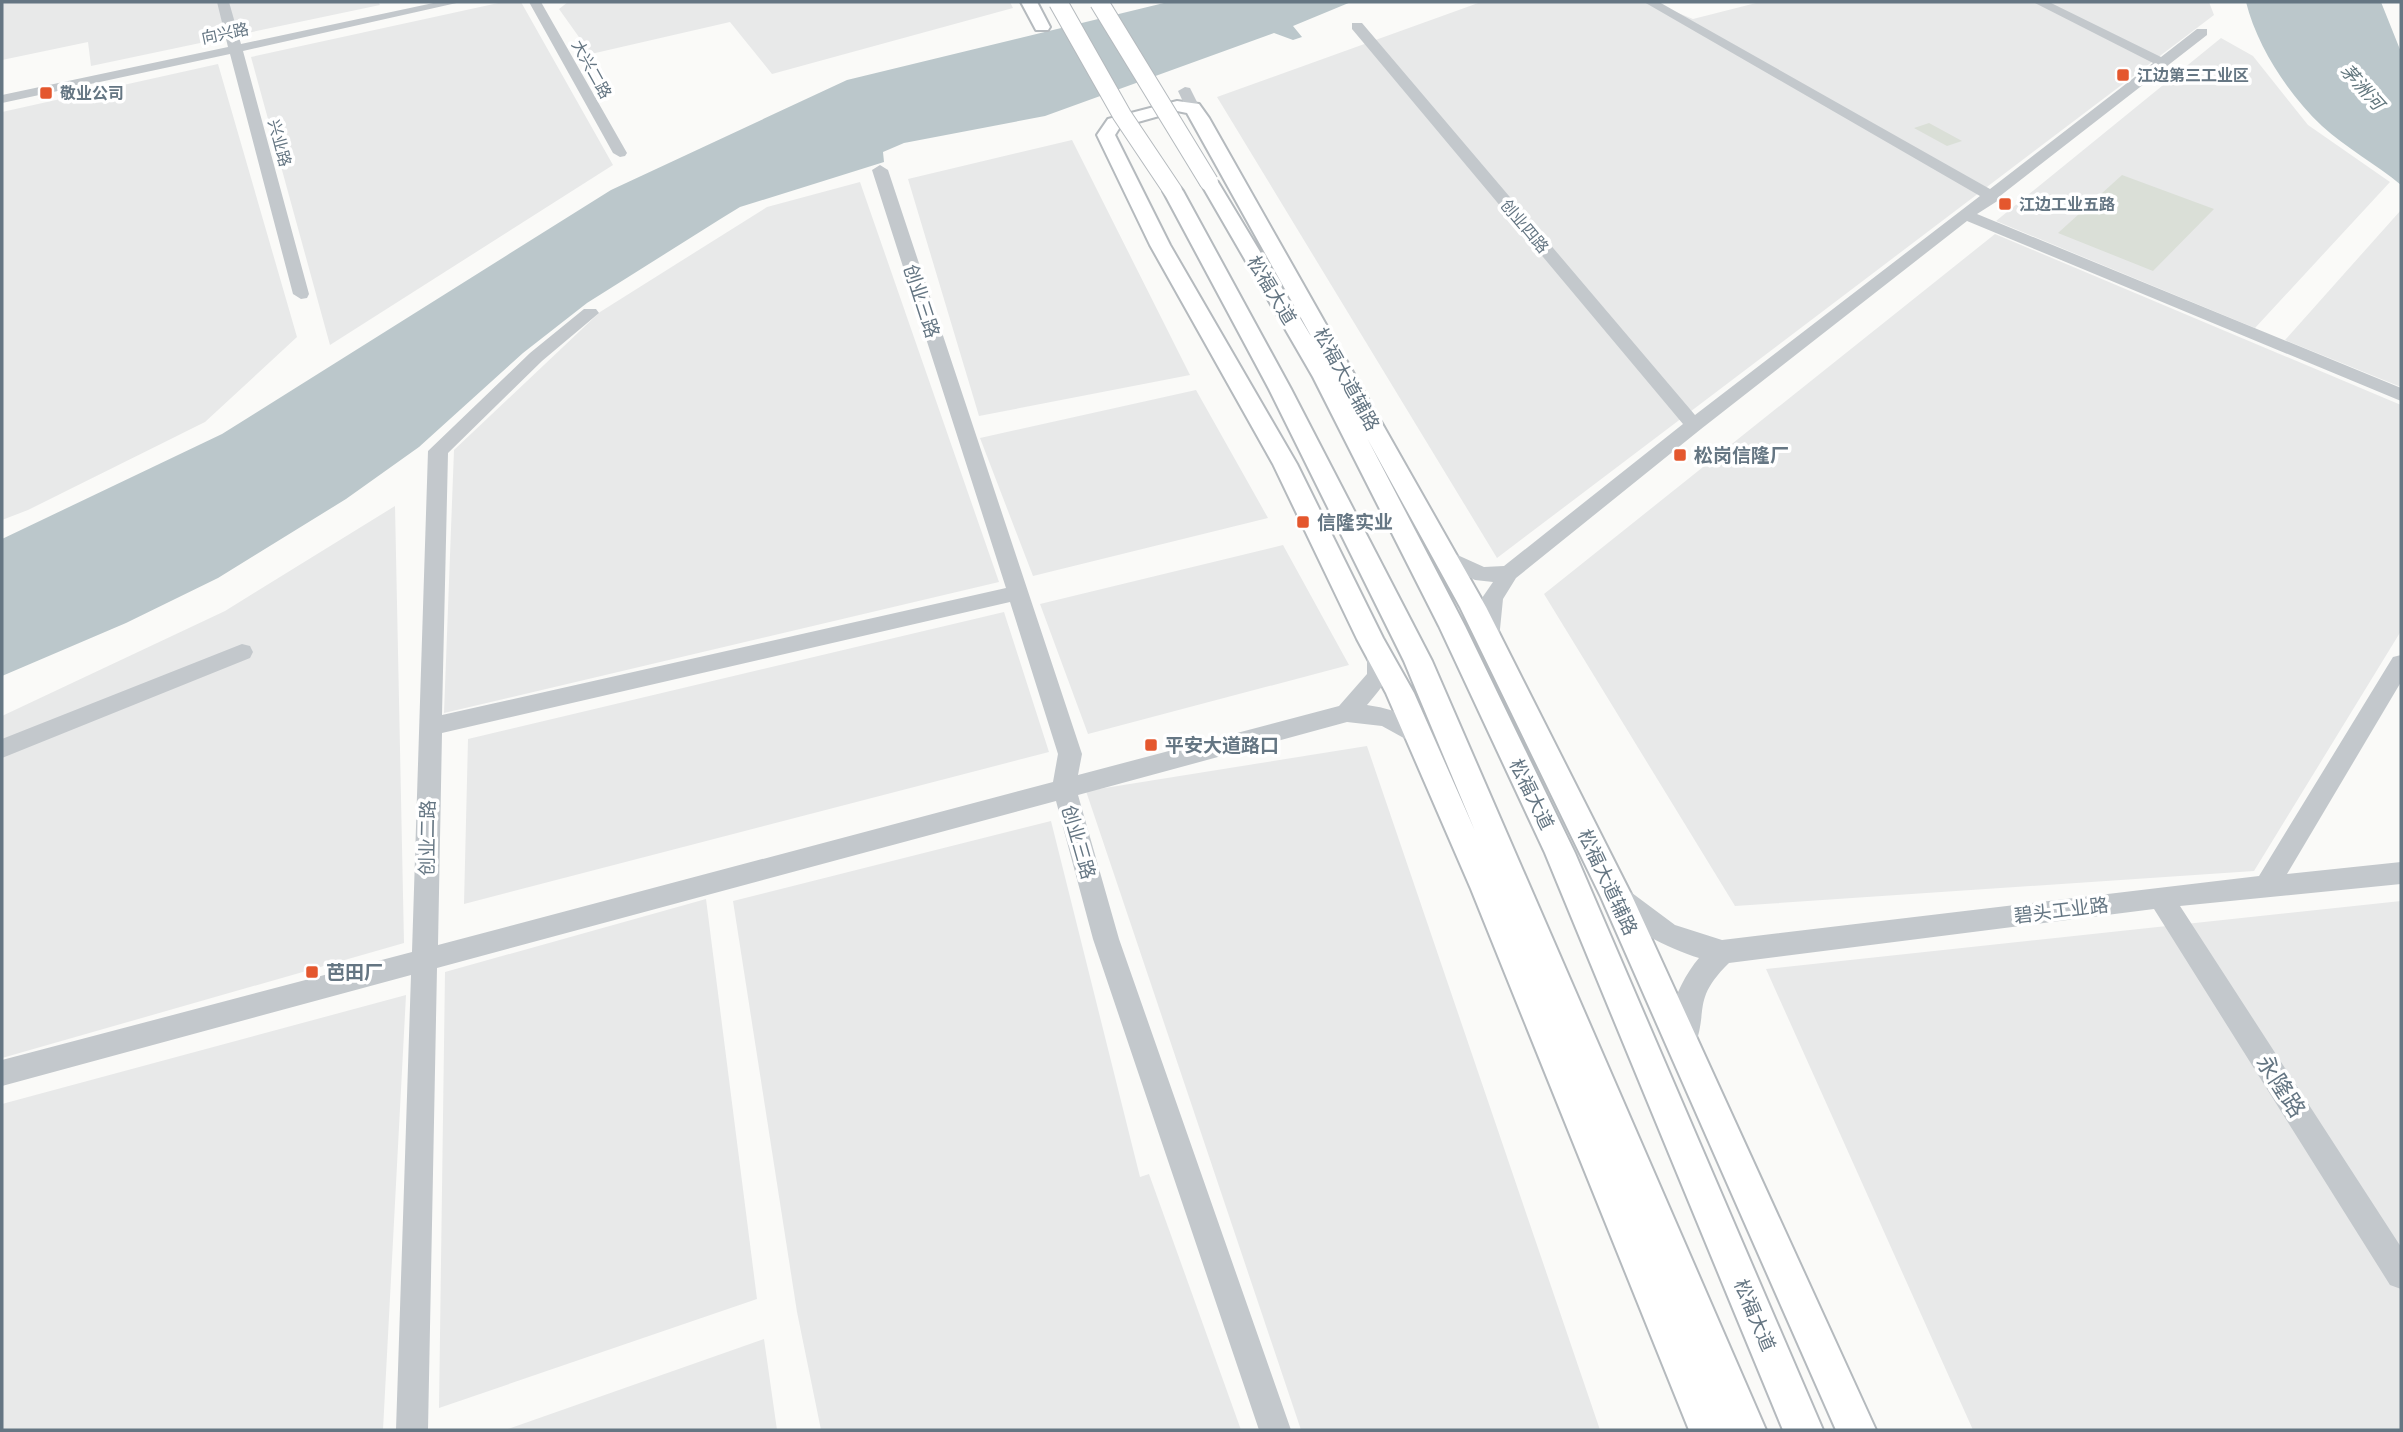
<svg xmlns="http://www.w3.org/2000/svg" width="2403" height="1432" font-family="Helvetica,'Noto Sans SC',sans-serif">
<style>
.built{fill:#e8e9e9}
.green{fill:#dadfd7}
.water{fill:#bbc7cb}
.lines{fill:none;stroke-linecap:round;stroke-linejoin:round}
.major-casing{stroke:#b5babe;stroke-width:4}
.minor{fill:#c3c8cc;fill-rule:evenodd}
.major{fill:#fff;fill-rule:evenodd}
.major-bridge-casing{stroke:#b5babe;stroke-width:20;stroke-linecap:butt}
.major-bridge{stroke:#fff;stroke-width:18}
.poi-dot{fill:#e4572e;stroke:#fff;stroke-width:2.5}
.labels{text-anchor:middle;stroke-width:7;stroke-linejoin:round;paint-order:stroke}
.far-street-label{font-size:16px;fill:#657683;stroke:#fff}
.far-poi-label{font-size:16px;font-weight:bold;fill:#657683;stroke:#fff;text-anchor:start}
.far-water-label{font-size:18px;font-style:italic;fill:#60757c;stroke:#fff}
.street-label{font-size:19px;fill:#657683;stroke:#fff}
.poi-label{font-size:19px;font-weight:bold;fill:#657683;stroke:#fff;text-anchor:start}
.near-street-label{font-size:23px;fill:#657683;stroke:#fff}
</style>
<rect width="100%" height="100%" fill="#fafaf8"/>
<path class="built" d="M2 2H378L380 5 91 66 88 42 2 60Z
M503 2H521L613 165 330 345 251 57Z
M568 2H1010L1013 8 772 74 730 22 591 54 559 9Z
M1481 2H1651L1693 19 1760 2H2209L2214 15 1497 558 1217 97Z
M2221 38 2253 56 2308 125 2390 182 2255 328 1996 221Z
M218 64 297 337 205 422 28 510 2 520V112Z
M1072 140 1190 375 979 416 908 179Z
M860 182 999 582 444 713 454 450 600 312 767 207Z
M2401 210V387L2285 340Z
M1995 234 2401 405V631L2254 871 1735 906 1544 594Z
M1196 390 1268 518 1033 576 980 438Z
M395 506 404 943 2 1058V716L225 611Z
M1283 545 1349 665 1088 734 1040 604Z
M1004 612 1049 752 464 904 468 739Z
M1367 746 1600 1430H1301L1086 791Z
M1051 821 1140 1177 1149 1174 1241 1430H821L797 1312 733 901Z
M706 899 757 1299 439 1408 445 972Z
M2401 901V1430H1973L1766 969Z
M406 995 383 1430H2V1104Z
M764 1339 777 1430H505Z"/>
<path class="green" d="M1929 123 1962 141 1947 146 1914 128Z
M2122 175 2214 209 2153 271 2058 233Z"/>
<path class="water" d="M1168 2H1351L1293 26 1302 37 1293 40 1274 33 1045 116 904 143 883 152 884 162 740 207 722 218 587 303 523 353 419 447 346 499 218 578 126 623 2 676V539L222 434 611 190 847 80Z
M2246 2H2381L2401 52V185C2376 164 2346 148 2322 126 2288 94 2257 46 2246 2Z"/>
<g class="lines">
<g class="major-casing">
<path id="major" d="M1021 2H1037L1050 27 1048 30H1036Z
M1177 101 1199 104 1209 118 1486 607 1632 896 1876 1430H1836L1601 897 1460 607 1367 438 1465 626 1575 853 1823 1430H1783L1545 853 1439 626 1313 377 1200 182 1202 178 1209 176 1218 182 1315 343 1187 113 1177 111 1120 127 1115 135 1170 245 1297 464 1383 638 1414 693 1475 831 1404 661 1269 389 1163 191 1166 187H1180L1183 191 1291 389 1432 661 1766 1430H1689L1471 889 1386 693 1357 639 1273 464 1150 245 1097 135 1108 119Z"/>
</g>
<path class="minor" d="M217 2H229L241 44 438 2H461L243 51 309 294 307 298 301 299 293 294 230 54 2 103V95L228 47Z
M529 2H541L627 153 625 156 620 157 613 153Z
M1644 2H1659L1990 189 2153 63 2033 2H2049L2161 57 2197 29H2207V35L2000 196 1999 200 1977 214 2401 388V401L1967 221 1701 429 1516 578 1503 599 1499 639 1496 645H1480L1477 639 1482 598 1493 582 1475 580 1439 563 1436 558 1439 553H1453L1484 567 1504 566 1683 424 1352 29V23H1362L1695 415 1980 196Z
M1185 87 1190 88 1200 108 1198 111 1186 108 1178 91Z
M880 165 888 170 1082 754 1078 775 1339 706 1367 674V653L1370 647H1386C1399 670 1381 688 1367 705 1389 708 1420 717 1432 738L1428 744 1420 747 1382 726 1347 722 1078 795 1119 939 1291 1430H1259L1093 939 1056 801 437 968 428 1430H396L411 975 2 1086V1060L412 952 428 451 530 353 584 309H596L599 313 542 361 448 453 442 715 1006 588 872 170ZM1010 602 1058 754 1053 782 438 945 442 733Z
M242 644 250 646 253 652 250 658 2 758V739Z
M2401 655V682L2287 874 2401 862V884L2180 906 2401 1247V1289L2390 1285 2154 909 1729 963C1690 1001 1710 1011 1693 1050L1683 1054 1673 1050C1661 1022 1680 980 1699 958 1670 949 1620 926 1606 898L1610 890 1619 887 1628 890 1675 925 1722 940 2259 876 2393 657Z"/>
<use href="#major" class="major"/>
<g class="major-bridge-casing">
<path id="major-bridge" d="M1058 2 1122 115 1173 191
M1099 2 1209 182"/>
</g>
<use href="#major-bridge" class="major-bridge"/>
</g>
<g class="poi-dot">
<rect x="2116" y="68" width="14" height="14" rx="3.5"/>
<rect x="39" y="86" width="14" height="14" rx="3.5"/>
<rect x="1998" y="197" width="14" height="14" rx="3.5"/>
<rect x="1673" y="448" width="14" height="14" rx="3.5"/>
<rect x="1296" y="515" width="14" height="14" rx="3.5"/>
<rect x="1144" y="738" width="14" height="14" rx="3.5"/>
<rect x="305" y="965" width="14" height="14" rx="3.5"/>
</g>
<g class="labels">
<g class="far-street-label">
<text transform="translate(225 33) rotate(-12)" y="6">向兴路</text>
<text transform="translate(592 69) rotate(61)" y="6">大兴二路</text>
<text transform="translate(280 143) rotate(75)" y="6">兴业路</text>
<text transform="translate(1525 226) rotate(50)" y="6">创业四路</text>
</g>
<g class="far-poi-label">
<text x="2137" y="81">江边第三工业区</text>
<text x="60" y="99">敬业公司</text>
<text x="2019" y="210">江边工业五路</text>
</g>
<g class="far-water-label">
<text transform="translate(2362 87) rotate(48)" y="6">茅洲河</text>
</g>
<g class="street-label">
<text transform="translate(1272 290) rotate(59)" y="7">松福大道</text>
<text transform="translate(922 301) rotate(72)" y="7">创业三路</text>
<text transform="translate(1347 379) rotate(61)" y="7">松福大道辅路</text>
<text transform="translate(1532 794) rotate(64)" y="7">松福大道</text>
<text transform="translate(427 838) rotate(-89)" y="7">创业二路</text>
<text transform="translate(1079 842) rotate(74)" y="7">创业三路</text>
<text transform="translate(1608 882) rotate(65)" y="7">松福大道辅路</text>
<text transform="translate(2061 910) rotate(-7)" y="7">碧头工业路</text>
<text transform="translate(1755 1315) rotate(67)" y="7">松福大道</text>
</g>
<g class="poi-label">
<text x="1694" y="462">松岗信隆厂</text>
<text x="1317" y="529">信隆实业</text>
<text x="1165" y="752">平安大道路口</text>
<text x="326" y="979">芭田厂</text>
</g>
<g class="near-street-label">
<text transform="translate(2281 1086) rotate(57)" y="8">永隆路</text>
</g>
</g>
<rect width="2403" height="1432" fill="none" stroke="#657683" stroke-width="7"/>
</svg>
